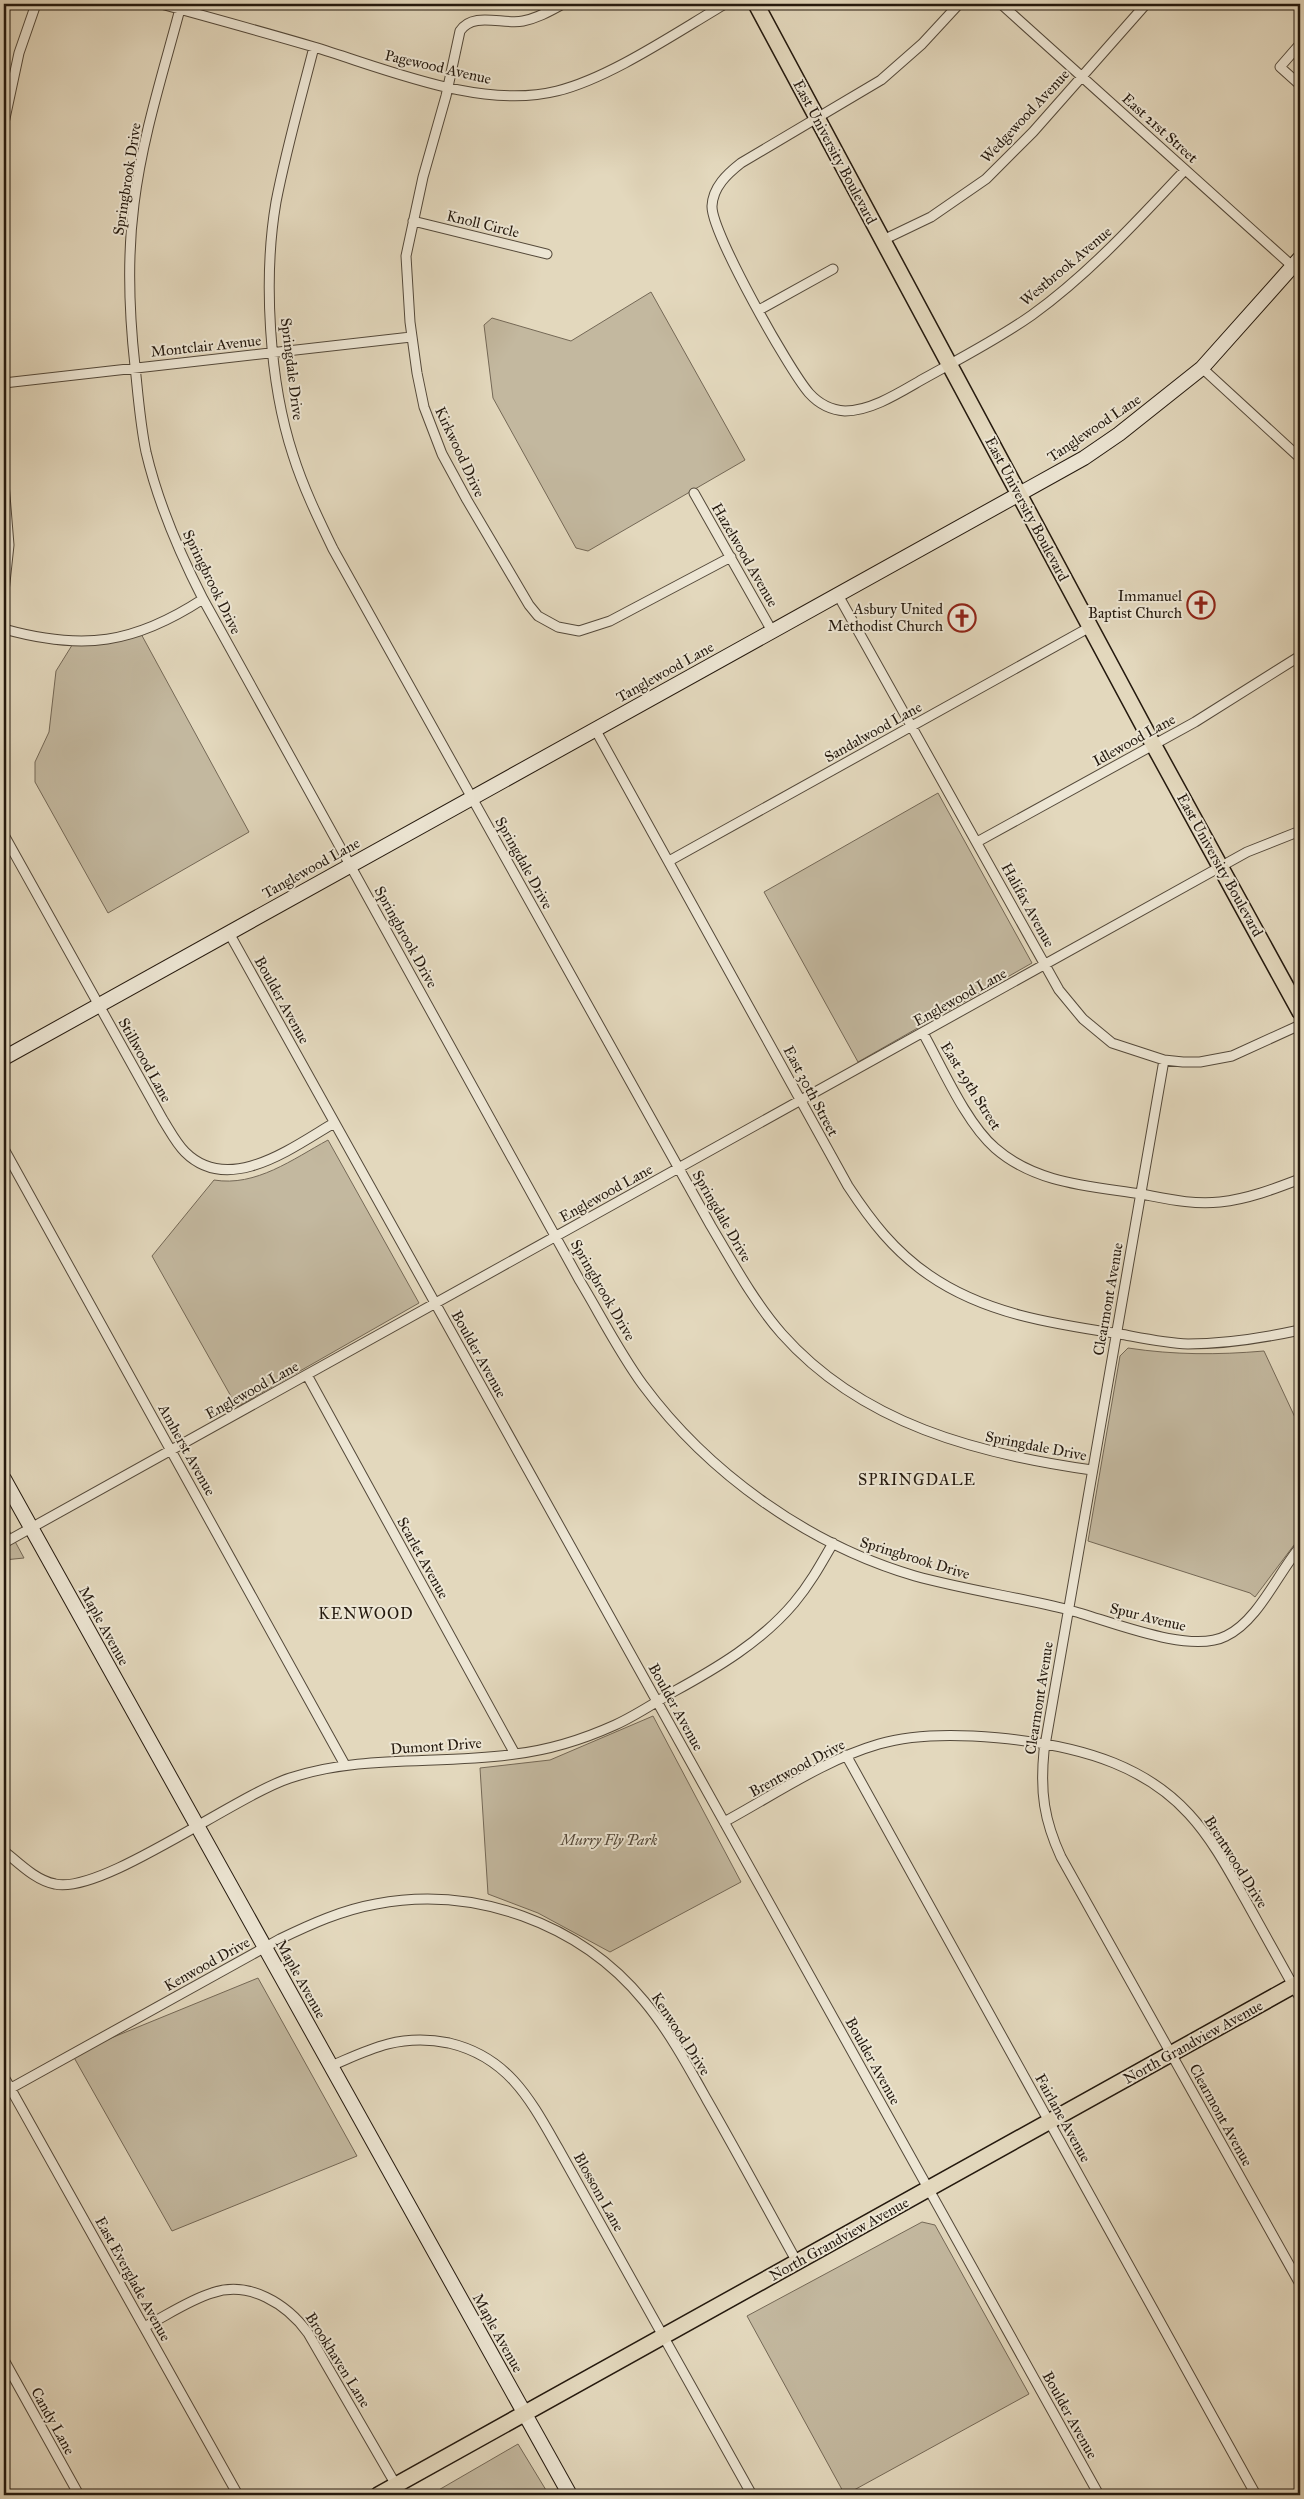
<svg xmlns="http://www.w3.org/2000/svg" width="1304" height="2499" font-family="'IM FELL Great Primer',serif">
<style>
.green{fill:#c3b89f;stroke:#746856}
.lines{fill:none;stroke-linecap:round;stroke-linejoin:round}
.street-casing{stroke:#54493a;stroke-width:11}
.secondary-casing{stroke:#24190e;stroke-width:16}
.primary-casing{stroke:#24190e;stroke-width:18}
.street{stroke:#ede6d4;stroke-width:9}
.secondary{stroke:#ede6d4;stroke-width:14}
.primary{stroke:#e3d8bd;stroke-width:15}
.labels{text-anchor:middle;stroke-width:4;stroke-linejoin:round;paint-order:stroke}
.street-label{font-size:15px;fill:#24190e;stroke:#ede6d4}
.poi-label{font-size:15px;fill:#24190e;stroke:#ede6d4;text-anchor:end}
.park-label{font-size:15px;font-style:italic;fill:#54493a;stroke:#ede6d4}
.neighbourhood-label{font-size:16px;letter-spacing:1px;fill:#24190e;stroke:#ede6d4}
</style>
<rect width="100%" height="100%" fill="#e3d8bd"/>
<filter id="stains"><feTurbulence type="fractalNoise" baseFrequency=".004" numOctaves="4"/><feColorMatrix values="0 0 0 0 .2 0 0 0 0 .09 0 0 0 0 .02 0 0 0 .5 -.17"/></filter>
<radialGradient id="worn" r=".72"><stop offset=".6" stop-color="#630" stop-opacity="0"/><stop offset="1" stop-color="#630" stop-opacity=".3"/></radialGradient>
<path class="green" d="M651 292 745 460 588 551 576 548 493 398 484 325 492 318 571 341Z
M140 632 249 832 108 913 35 782V762L49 732 56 671 74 642Z
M938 793 1032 963 858 1062 764 892Z
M328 1140 419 1303 237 1407 152 1256 214 1180C256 1187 293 1159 328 1140Z
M1128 1348C1174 1355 1218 1355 1264 1351L1300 1428V1537L1255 1597 1250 1593 1088 1541 1120 1356Z
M4 1521 24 1558 4 1560Z
M653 1716 741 1882 610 1952 538 1913 488 1894 480 1768 550 1760Z
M258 1978 357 2156 172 2231 72 2054Z
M922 2222 935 2225 1029 2394 845 2495 747 2316Z
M518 2444 549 2495H430Z"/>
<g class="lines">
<g class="street-casing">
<path id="street" d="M161 4C212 18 263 32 314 47 387 69 481 110 557 91 610 78 677 32 725 4
M563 4C550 11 538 18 523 21 503 25 473 11 460 31L446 96 423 177 406 256 410 322 417 373 424 407 442 454 467 500 529 605 538 616 558 627 579 631 610 621 731 557
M959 4 922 44 881 80 741 163C727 174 713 187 712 206 711 232 789 370 809 393 818 403 831 410 845 411 872 411 902 391 925 378 961 358 998 339 1032 315 1089 274 1137 221 1185 170
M1001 4 1300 273
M180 9C163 73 142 138 134 204 127 258 129 312 135 366 138 394 140 423 146 452 158 503 179 552 203 599L580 1281C601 1316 619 1352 643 1385 709 1474 809 1545 915 1576 966 1590 1018 1597 1069 1610 1108 1620 1189 1655 1226 1636 1258 1621 1278 1573 1300 1547
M1300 44 1280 67 1300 85
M314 47C301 98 286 150 276 202 263 278 269 382 293 455 303 487 318 518 333 549L711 1226C733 1263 754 1302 782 1334 862 1424 978 1454 1092 1470
M4 123 19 53 36 4
M413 221 547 254
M883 240 931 217 986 179 1033 132 1146 4
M759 310 833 269
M1202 368 1300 458
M4 383 411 337
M4 483 9 545 4 592
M694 493 772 631
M838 595 1059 990 1083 1019 1112 1043 1164 1060 1183 1062H1200L1232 1056 1300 1025
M4 629C83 651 134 644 203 599
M595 729 848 1186C871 1221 894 1251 929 1275 985 1314 1054 1324 1120 1334 1142 1338 1165 1343 1188 1344 1226 1344 1263 1338 1300 1330
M4 835 163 1120C170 1131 176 1143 185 1152 229 1196 293 1147 334 1123
M977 842 1195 722 1300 656
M669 861 1090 627
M229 933 1099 2495
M923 1033C942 1067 966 1123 995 1148 1036 1184 1090 1186 1141 1194 1168 1199 1193 1205 1220 1202 1248 1199 1274 1189 1300 1179
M1164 1060 1044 1751C1040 1792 1044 1820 1061 1857L1300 2284
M4 1149 345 1765
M307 1375 515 1754
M4 1543 1247 852 1300 831
M846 1755 1256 2495
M724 1822C774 1795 824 1760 879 1744 940 1726 1055 1739 1114 1763 1141 1774 1169 1792 1189 1814 1212 1839 1228 1869 1245 1899 1263 1932 1282 1965 1300 1998
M4 1851C19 1863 35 1880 55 1884 101 1895 235 1796 290 1778 362 1754 441 1765 515 1754 549 1750 584 1739 615 1725 635 1716 654 1703 673 1692 717 1668 761 1642 794 1603 810 1584 821 1564 833 1543
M331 2066C350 2058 368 2049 388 2044 408 2039 429 2039 449 2043 508 2057 530 2099 558 2148L752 2495
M4 2077 238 2495
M4 2092 280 1939C311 1924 342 1910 376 1904 474 1885 580 1923 644 2001 669 2031 688 2066 707 2100 738 2154 767 2208 797 2262
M144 2327C166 2316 189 2300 212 2293 249 2280 287 2304 308 2333L396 2485
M4 2360 79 2495
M1294 2495 1300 2492"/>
</g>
<g class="secondary-casing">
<path id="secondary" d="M4 1058 1084 458 1119 434 1202 368 1300 258
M4 1479 570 2495"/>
</g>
<g class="primary-casing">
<path id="primary" d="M756 4 1153 744 1300 1012
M378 2495 1300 1982"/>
</g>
<use href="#street" class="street"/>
<use href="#secondary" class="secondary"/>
<use href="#primary" class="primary"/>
</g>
<defs>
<g id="church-ring" transform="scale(1.4375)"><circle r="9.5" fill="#ede6d4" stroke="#8f2418" stroke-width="1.5"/><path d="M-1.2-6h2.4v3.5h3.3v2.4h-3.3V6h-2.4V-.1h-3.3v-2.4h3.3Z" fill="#8f2418"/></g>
</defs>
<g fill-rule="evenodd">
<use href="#church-ring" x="1201" y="605"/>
<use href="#church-ring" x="962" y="618"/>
</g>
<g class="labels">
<g class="street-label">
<text transform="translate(438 67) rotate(13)" y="5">Pagewood Avenue</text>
<text transform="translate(1025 116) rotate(-47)" y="5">Wedgewood Avenue</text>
<text transform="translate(1160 128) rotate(42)" y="5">East 21st Street</text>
<text transform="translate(835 152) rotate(62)" y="5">East University Boulevard</text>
<text transform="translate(127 179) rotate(-81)" y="5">Springbrook Drive</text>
<text transform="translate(483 224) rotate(14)" y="5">Knoll Circle</text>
<text transform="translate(1066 266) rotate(-40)" y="5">Westbrook Avenue</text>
<text transform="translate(206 346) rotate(-6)" y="5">Montclair Avenue</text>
<text transform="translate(292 369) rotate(83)" y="5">Springdale Drive</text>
<text transform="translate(1094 428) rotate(-34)" y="5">Tanglewood Lane</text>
<text transform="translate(460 452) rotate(65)" y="5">Kirkwood Drive</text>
<text transform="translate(1027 509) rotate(62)" y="5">East University Boulevard</text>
<text transform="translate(745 555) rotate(60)" y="5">Hazelwood Avenue</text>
<text transform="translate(212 582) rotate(64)" y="5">Springbrook Drive</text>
<text transform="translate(665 672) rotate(-29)" y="5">Tanglewood Lane</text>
<text transform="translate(873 732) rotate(-29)" y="5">Sandalwood Lane</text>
<text transform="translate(1134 740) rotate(-29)" y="5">Idlewood Lane</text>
<text transform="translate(524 863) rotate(61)" y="5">Springdale Drive</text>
<text transform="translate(1220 865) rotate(61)" y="5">East University Boulevard</text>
<text transform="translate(311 868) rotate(-29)" y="5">Tanglewood Lane</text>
<text transform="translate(1028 905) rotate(61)" y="5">Halifax Avenue</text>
<text transform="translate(406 937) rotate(61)" y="5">Springbrook Drive</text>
<text transform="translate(960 997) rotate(-29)" y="5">Englewood Lane</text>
<text transform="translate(282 1000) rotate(61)" y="5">Boulder Avenue</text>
<text transform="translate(145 1060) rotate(61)" y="5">Stillwood Lane</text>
<text transform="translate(971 1086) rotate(58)" y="5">East 29th Street</text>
<text transform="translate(811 1091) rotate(62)" y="5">East 30th Street</text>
<text transform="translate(606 1193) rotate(-29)" y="5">Englewood Lane</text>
<text transform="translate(722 1216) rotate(60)" y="5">Springdale Drive</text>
<text transform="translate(603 1290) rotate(60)" y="5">Springbrook Drive</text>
<text transform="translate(1108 1299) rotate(-80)" y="5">Clearmont Avenue</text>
<text transform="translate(479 1354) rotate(61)" y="5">Boulder Avenue</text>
<text transform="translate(252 1390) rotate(-29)" y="5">Englewood Lane</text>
<text transform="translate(1036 1446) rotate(11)" y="5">Springdale Drive</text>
<text transform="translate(187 1450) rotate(61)" y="5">Amherst Avenue</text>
<text transform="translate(423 1558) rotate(61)" y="5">Scarlet Avenue</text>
<text transform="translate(915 1558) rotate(17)" y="5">Springbrook Drive</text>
<text transform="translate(1148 1617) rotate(14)" y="5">Spur Avenue</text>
<text transform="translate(104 1626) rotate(61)" y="5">Maple Avenue</text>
<text transform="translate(1039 1698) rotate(-81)" y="5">Clearmont Avenue</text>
<text transform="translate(676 1707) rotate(61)" y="5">Boulder Avenue</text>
<text transform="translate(436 1746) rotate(-4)" y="5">Dumont Drive</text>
<text transform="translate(797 1768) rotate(-28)" y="5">Brentwood Drive</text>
<text transform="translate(1236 1862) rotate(58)" y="5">Brentwood Drive</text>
<text transform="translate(207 1964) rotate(-29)" y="5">Kenwood Drive</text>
<text transform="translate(301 1979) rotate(61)" y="5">Maple Avenue</text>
<text transform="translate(681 2034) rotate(57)" y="5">Kenwood Drive</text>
<text transform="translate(1193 2042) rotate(-29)" y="5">North Grandview Avenue</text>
<text transform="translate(873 2061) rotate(61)" y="5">Boulder Avenue</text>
<text transform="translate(1221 2115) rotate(61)" y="5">Clearmont Avenue</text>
<text transform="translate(1063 2118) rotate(61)" y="5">Fairlane Avenue</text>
<text transform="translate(599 2192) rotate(61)" y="5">Blossom Lane</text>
<text transform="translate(839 2239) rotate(-29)" y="5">North Grandview Avenue</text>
<text transform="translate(133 2279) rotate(61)" y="5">East Everglade Avenue</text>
<text transform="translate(498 2333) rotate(61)" y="5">Maple Avenue</text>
<text transform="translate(338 2360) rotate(58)" y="5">Brookhaven Lane</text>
<text transform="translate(1070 2415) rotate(61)" y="5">Boulder Avenue</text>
<text transform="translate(53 2421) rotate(61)" y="5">Candy Lane</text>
</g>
<g class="poi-label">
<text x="1182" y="601">Immanuel<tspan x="1182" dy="17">Baptist Church</tspan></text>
<text x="943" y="614">Asbury United<tspan x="943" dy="17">Methodist Church</tspan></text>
</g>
<g class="park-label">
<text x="609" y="1845">Murry Fly Park</text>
</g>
<g class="neighbourhood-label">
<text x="917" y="1485">SPRINGDALE</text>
<text x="366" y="1619">KENWOOD</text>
</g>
</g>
<rect width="1304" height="2499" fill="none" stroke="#e3d8bd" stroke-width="20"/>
<rect x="5" y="5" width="1294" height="2489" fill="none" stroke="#24190e" stroke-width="2.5"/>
<rect x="10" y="10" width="1284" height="2479" fill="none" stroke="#24190e"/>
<rect width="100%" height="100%" filter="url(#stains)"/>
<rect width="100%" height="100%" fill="url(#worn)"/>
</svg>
